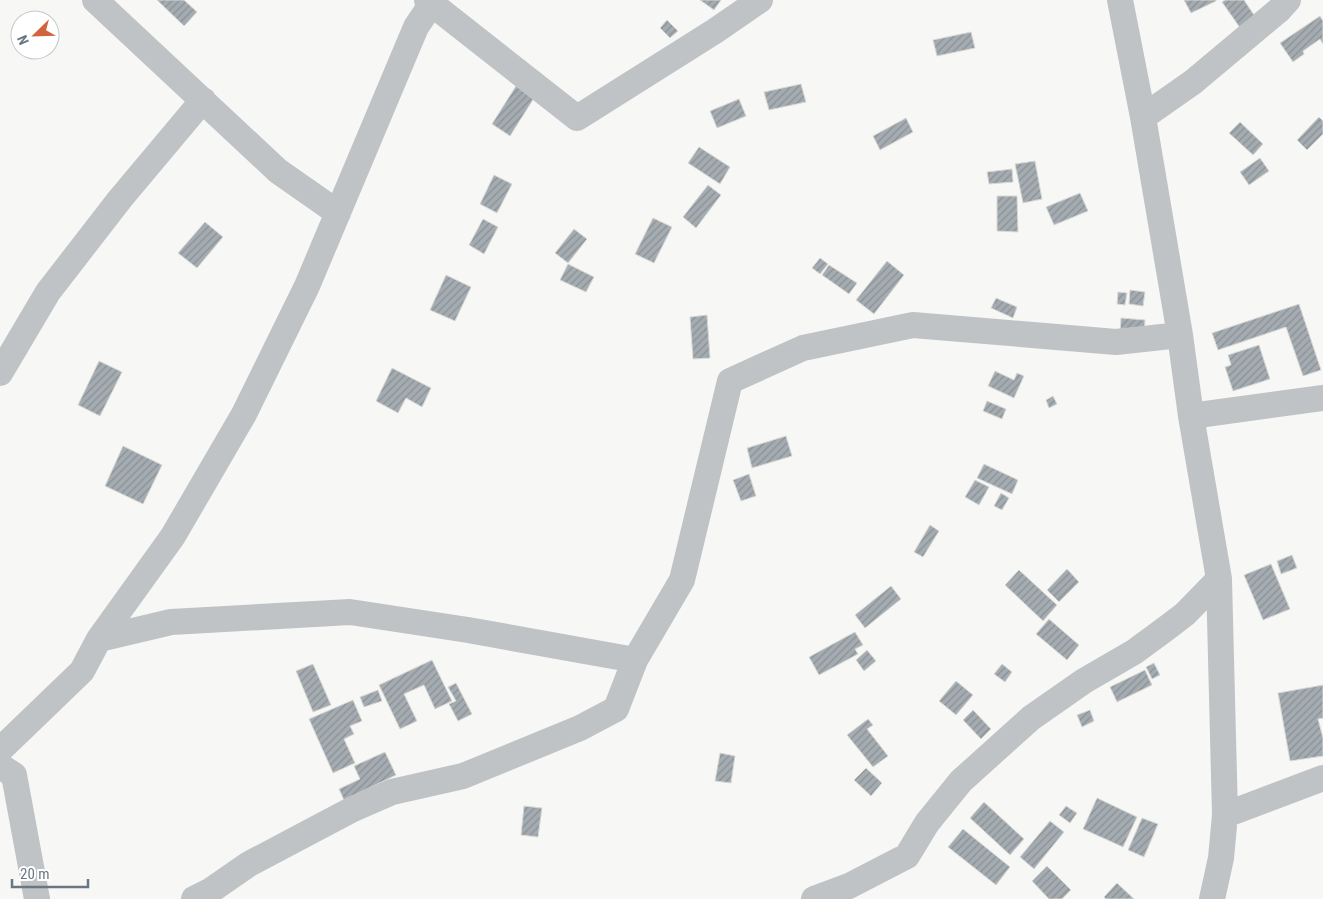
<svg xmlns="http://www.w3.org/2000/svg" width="1323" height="899" font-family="'Roboto Condensed',sans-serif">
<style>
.building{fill:url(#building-hatch);stroke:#d9d9d7}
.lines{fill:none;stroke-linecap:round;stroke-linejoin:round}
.minor{stroke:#bfc3c6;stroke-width:26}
</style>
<defs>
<pattern id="building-hatch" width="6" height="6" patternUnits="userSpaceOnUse" patternTransform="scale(1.25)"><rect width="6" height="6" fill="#a5acb1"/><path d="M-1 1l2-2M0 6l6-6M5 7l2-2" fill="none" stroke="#8a9195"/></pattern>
</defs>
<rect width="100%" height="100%" fill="#f7f7f5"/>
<path class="building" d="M157 0H184L197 12 184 26Z
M700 0H721L714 10Z
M1184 0H1216V1L1191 13Z
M1225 0H1244L1258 21 1243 32 1222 2Z
M1320 16 1323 21V44L1320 39 1303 51 1304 54 1293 62 1280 43Z
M667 20 678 31 670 38 660 28Z
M971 32 975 48 937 56 933 40Z
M801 84 806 102 769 110 764 92Z
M516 86 534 98 510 136 492 124Z
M739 99 746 116 717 128 710 111Z
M1319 117 1323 121V134L1307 150 1297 140Z
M906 118 913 132 880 150 873 136Z
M1240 122 1263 144 1253 155 1229 133Z
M699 147 730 167 720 184 688 163Z
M1260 158 1269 171 1249 185 1240 172Z
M1035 161 1042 199 1023 203 1015 164Z
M1012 169 1013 182 989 184 987 172Z
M494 175 512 184 497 213 480 204Z
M708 185 721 195 696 228 683 217Z
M1080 193 1088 211 1054 225 1046 207Z
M997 196H1017L1018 232 997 231Z
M653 218 672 227 654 263 635 254Z
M483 219 498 227 484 254 469 245Z
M205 222 223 237 197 268 178 253Z
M574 229 587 239 568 263 555 253Z
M820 258 828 264 820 274 812 268Z
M887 261 904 275 874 314 856 300Z
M568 264 594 277 586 292 560 280Z
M829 265 857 283 849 294 822 275Z
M446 275 471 287 455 321 430 310Z
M1130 290 1145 292 1143 306 1129 304Z
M1118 292 1127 293 1125 305 1117 304Z
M996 298 1017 307 1013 318 991 308Z
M1299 304 1321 370 1303 376 1286 327 1218 350 1212 333Z
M707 315 710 358 693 359 690 317Z
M1121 318 1145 320 1144 336 1120 334Z
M1259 345 1270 379 1233 391 1225 367 1231 365 1228 355Z
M99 361 122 372 100 416 78 405Z
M392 368 431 388 422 407 406 398 398 413 376 401Z
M995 371 1014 380 1017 373 1024 376 1014 398 988 386Z
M1053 396 1057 404 1049 408 1046 400Z
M987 401 1006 409 1002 419 983 411Z
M786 436 792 456 752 468 747 448Z
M123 446 162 465 143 504 105 486Z
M984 464 1018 480 1012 494 977 478Z
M749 474 756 496 741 501 733 480Z
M975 480 989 487 979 505 965 497Z
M1001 493 1009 498 1002 510 994 506Z
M930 525 939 531 923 557 914 552Z
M1292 555 1297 568 1281 574 1277 561Z
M1271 564 1290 609 1263 620 1244 575Z
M1067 569 1079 582 1059 602 1047 590Z
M1019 570 1057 605 1043 621 1005 585Z
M891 586 901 599 865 628 855 615Z
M1049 619 1079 645 1067 660 1036 634Z
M855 632 863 645 855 649 858 654 819 675 809 657Z
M867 650 876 661 864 671 856 660Z
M432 660 452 701 435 709 424 685 404 694 417 721 400 729 379 685Z
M1154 663 1160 675 1152 679 1146 667Z
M313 664 331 705 313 712 296 671Z
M1002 664 1012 672 1005 682 994 674Z
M1145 670 1152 685 1117 702 1110 687Z
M956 681 973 695 956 715 939 701Z
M456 683 472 714 458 721 449 704 456 701 448 687Z
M1323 685V718L1318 719 1323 738V756L1290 761 1278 693Z
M378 690 382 701 364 707 360 697Z
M353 700 362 721 350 726 354 734 344 739 355 763 333 773 309 719Z
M973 710 991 729 981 739 963 720Z
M1090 710 1094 721 1082 727 1077 715Z
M868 719 873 725 867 729 888 756 873 767 847 735Z
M385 752 396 775 344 800 339 789 360 779 354 766Z
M720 753 735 756 731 783 715 781Z
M866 768 882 783 871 796 854 780Z
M1097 798 1137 817 1123 847 1083 829Z
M984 802 1024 839 1010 855 970 818Z
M524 806 542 808 538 837 521 835Z
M1066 806 1077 813 1070 823 1059 815Z
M1142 818 1158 824 1144 857 1128 850Z
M1050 821 1064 832 1034 869 1020 857Z
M963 829 1010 867 996 885 948 847Z
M1047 866 1071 890 1062 899H1049L1032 881Z
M1117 883 1134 899H1106L1104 897Z"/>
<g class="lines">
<path class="minor" d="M95 0 278 171 338 213
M427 0 577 118 715 31 760 0
M1120 0 1143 117 1180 335 1191 416 1219 579 1225 815 1221 858 1212 899
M1143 117 1193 82 1279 10 1288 0
M0 373 48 292 120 199 203 100
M1191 416 1323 398
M99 639 171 622 350 612 468 630 635 660 682 580 730 381 803 348 913 325 1116 342 1180 335
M0 750 82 671 99 639 173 536 244 414 307 286 416 27 434 0
M0 766 14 775 37 899
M1225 815 1323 778
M194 899 210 891 249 864 353 809 392 792 463 776 580 728 616 709 635 660
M814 899 849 886 907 856 927 823 961 781 1031 718 1084 681 1134 652 1164 630 1185 614 1219 579"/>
</g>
<g transform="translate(35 35) rotate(247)"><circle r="24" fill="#ffffff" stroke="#c3c9cd"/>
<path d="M0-4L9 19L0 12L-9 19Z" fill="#d0643d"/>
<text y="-8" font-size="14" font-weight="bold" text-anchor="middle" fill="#6a7783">N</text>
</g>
<path d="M12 879v8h76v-8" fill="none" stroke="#6a7783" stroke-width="2.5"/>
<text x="20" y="879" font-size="15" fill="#6a7783" stroke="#ffffff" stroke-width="4" paint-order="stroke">20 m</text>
</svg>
